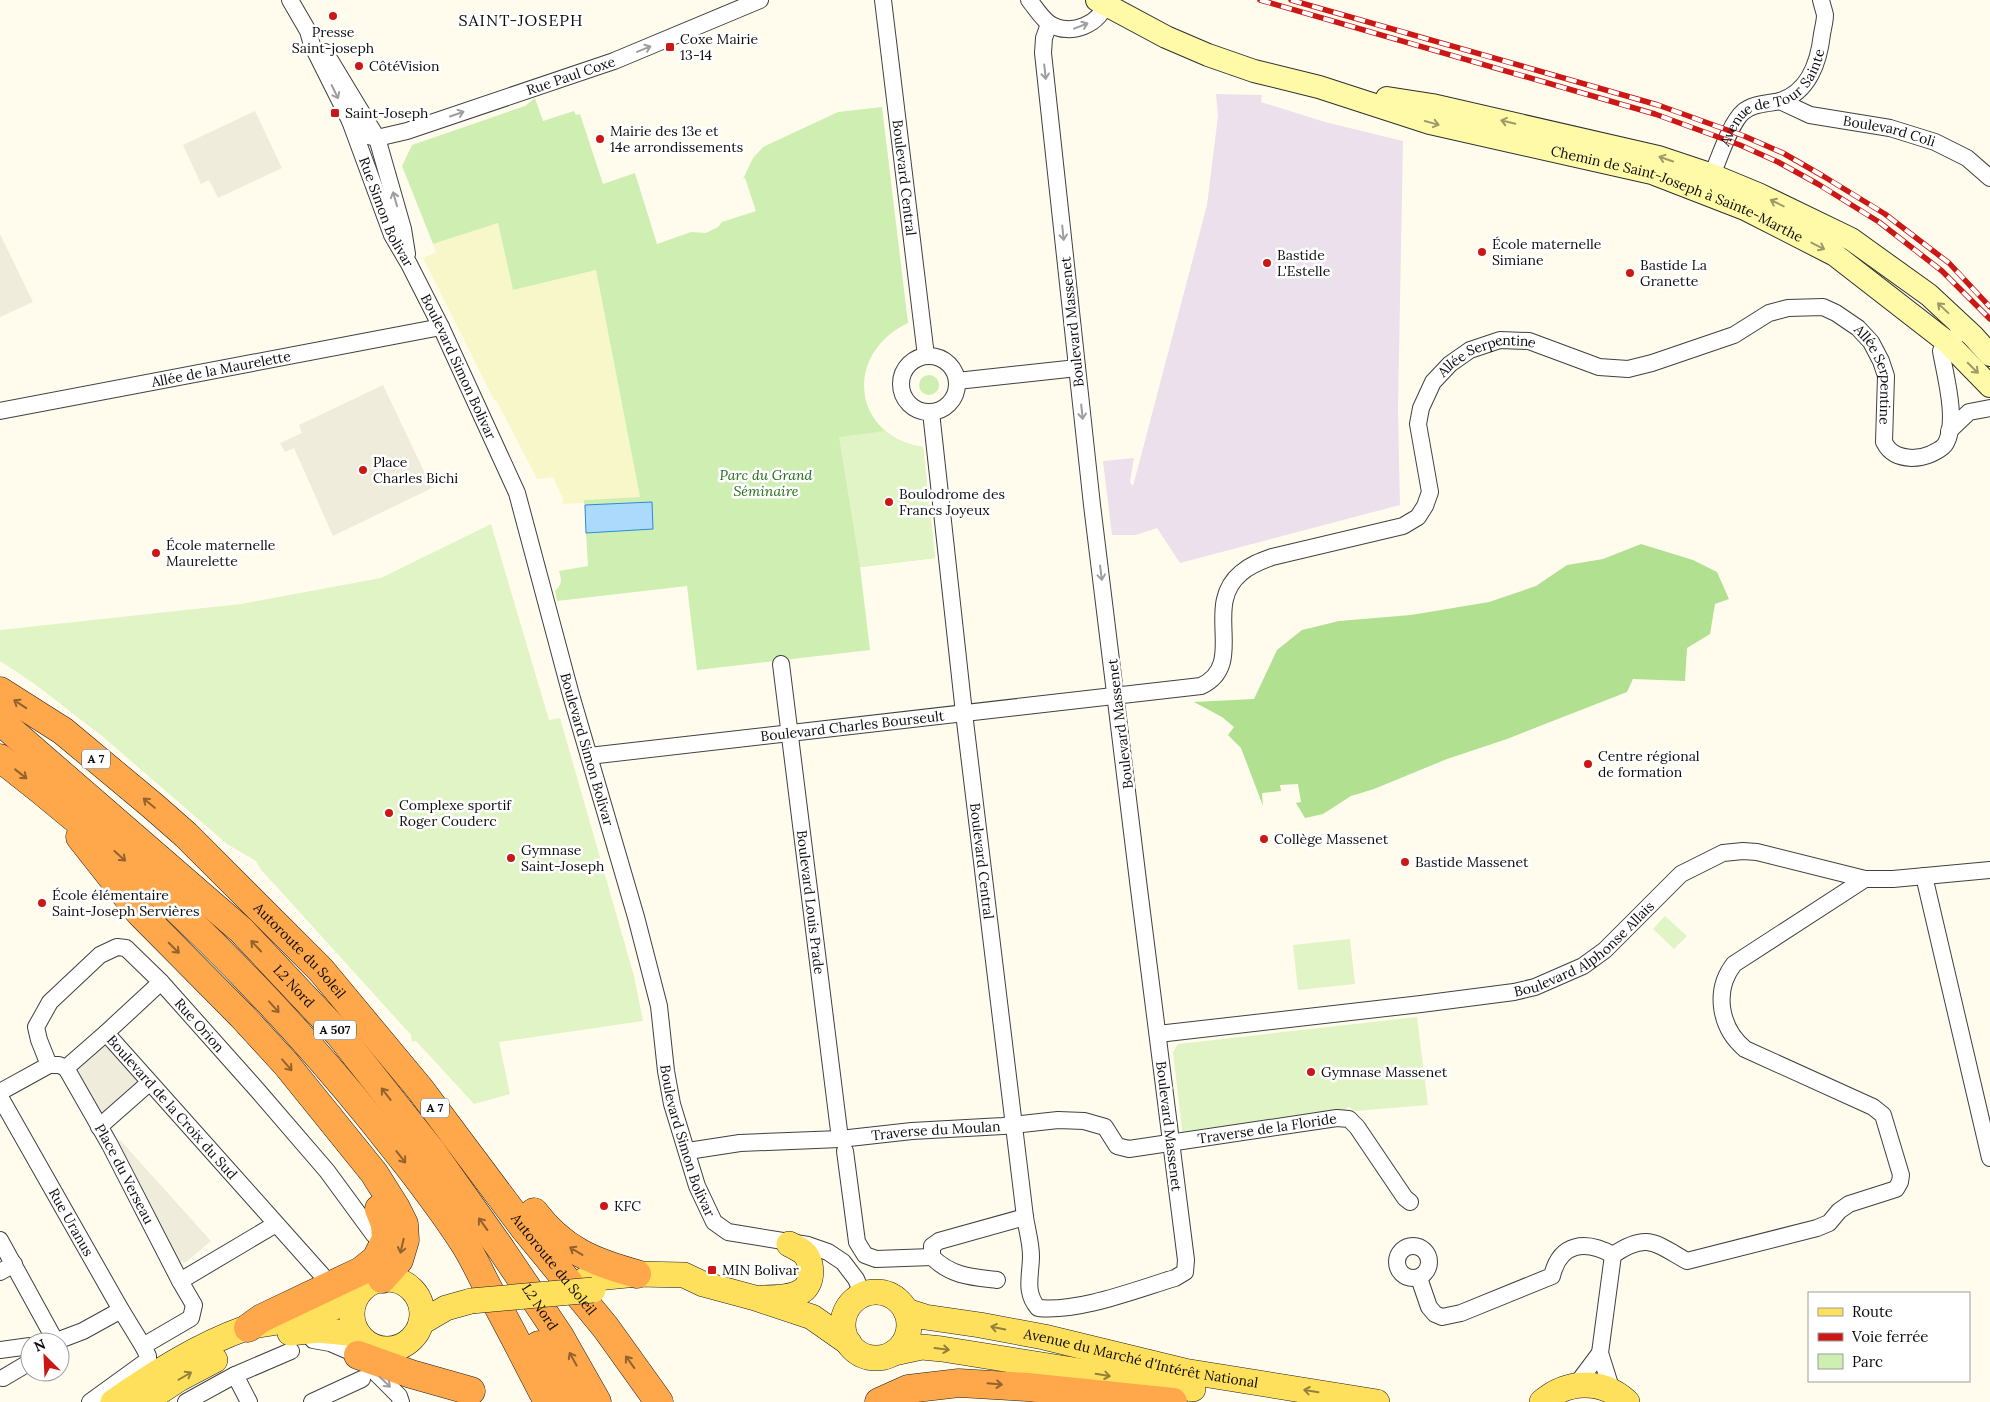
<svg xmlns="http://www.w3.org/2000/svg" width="1990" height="1402" font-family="Lora,serif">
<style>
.industrial{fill:#ece0ed}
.farmland{fill:#f8f7ca}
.green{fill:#ceeeb2}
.forest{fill:#b0e090}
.pitch{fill:#e1f4c5}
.plaza{fill:#f0ecdb}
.water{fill:#acdafc;stroke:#2b8bdb}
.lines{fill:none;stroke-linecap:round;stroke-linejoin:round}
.street-casing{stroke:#404040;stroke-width:18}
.secondary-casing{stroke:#2f2f2f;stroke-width:24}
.primary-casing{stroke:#1e1e1e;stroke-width:26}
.highway-casing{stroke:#1e1e1e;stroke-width:29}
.street{stroke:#fff;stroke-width:16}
.secondary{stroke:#fffaa8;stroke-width:22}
.primary{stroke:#ffe05d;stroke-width:25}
.highway{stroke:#ffa74b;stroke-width:28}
.rail-casing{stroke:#cb1817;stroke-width:5.5}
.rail{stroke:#fff;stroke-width:4;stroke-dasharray:11;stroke-linecap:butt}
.primary-bridge-casing{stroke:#1e1e1e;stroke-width:26;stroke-linecap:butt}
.primary-bridge{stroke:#ffe05d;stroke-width:25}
.oneway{stroke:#9e9e9e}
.oneway2{stroke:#9e9b6a}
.oneway3{stroke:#92622f}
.oneway4{stroke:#928139}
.poi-dot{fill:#cb1817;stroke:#fff;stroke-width:2}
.labels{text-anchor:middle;stroke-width:5;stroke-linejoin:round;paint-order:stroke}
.shield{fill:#fff;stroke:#565656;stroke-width:1}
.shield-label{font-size:12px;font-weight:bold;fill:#0d0d0d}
.poi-label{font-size:14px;fill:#0d0d0d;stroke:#fff;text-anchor:start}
.street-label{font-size:14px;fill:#0d0d0d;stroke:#fff}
.park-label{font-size:14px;font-style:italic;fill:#246b17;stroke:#fff}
.quarter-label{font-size:16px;letter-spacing:1px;fill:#0d0d0d;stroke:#fff}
</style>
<rect width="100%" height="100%" fill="#fffced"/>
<path class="industrial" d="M1216 94 1262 95 1261 102 1325 122 1403 141 1398 409 1400 505 1180 563 1157 528 1136 535H1112L1103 461 1134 458 1130 482 1133 486 1207 205 1218 116Z"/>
<path class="farmland" d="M498 223 513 290 596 270 640 497 585 500V503L562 504 563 499 553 477 537 479 496 400H494L423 258 436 252 433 244Z"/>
<path class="green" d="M535 98 543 121 574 111 576 115 580 114 603 184 635 173 657 244 691 232 706 233 718 227 722 222 756 211 745 178 743 179 753 158 763 147 838 112 882 107 908 323C843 354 852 436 923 447L935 558 860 567 870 650 697 670 687 586 557 601 555 591C562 585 562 580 559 571L588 566 584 500 640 497 596 270 513 290 498 223 433 244 402 166 412 145 525 106Z
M919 385a10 10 0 1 1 20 0a10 10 0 1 1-20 0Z"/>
<path class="forest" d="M1641 544 1693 560 1717 572 1729 599 1715 604 1710 634 1687 648 1685 681 1633 679 1627 692 1507 739 1447 759 1374 789 1351 796 1323 814 1305 818 1296 803 1301 802 1298 784 1280 785 1281 791 1262 793 1263 806 1241 748 1228 735 1234 727 1222 717 1194 702 1254 699 1277 650 1302 630 1339 621 1411 615 1489 602 1536 586 1567 565 1603 559Z"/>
<path class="pitch" d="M885 431C896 441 909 445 923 447L935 558 860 567 839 437Z
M491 524 549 720 560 718 634 976 643 1021 499 1042 510 1094 474 1104 416 1041 412 1042 411 1035 275 885 261 870 256 861 227 844 102 736 36 685 0 661V630L241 604 381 578Z
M1665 916 1687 936 1674 949 1653 929Z
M1350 939 1355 984 1298 990 1293 945Z
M1417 1017 1428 1105 1355 1111 1349 1107 1335 1115 1183 1138 1173 1052 1178 1044Z"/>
<path class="plaza" d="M255 111 282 168 218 198 209 180 201 184 183 145Z
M0 234 33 302 0 317Z
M383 385 432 488 333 536 294 448 285 452 280 443 302 433 299 425Z
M110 1040 149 1083 99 1127 71 1076Z
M120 1140 211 1241 186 1262H179L110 1145Z"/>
<path class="water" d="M652 502 653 529 586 533 585 505Z"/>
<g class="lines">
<g class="street-casing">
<g id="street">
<path id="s1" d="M290 0 308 31 312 45 350 121 358 130 368 136 377 138 407 131 614 61 760 0"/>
<path id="s2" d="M883 0 926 356"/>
<path d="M1029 0C1035 7 1042 19 1050 24 1070 37 1103 24 1106 0"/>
<path d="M325 52 377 138 403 229 407 254"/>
<path id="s3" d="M1780 101 1810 115 1890 128 1935 142 1967 158 1990 178"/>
<path id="s4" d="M350 121 392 235 409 264 441 327 517 493 571 695 636 917 659 1006 666 1071 672 1104 697 1186 714 1222 728 1232 808 1245 828 1252 843 1262 856 1279 863 1296"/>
<path id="s5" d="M1708 184C1717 166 1729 124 1743 112 1753 103 1768 104 1780 101 1809 92 1819 61 1822 34 1823 28 1825 21 1825 15 1824 10 1822 5 1821 0"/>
<circle cx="929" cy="384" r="28"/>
<path d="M957 381 1077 368"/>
<path id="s6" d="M0 411 441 327"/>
<path id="s7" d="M931 412 964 713 1025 1217C1027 1230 1031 1243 1031 1256 1031 1275 1024 1292 1038 1308 1080 1312 1135 1290 1175 1278L1185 1272 1186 1260 1139 889 1092 505 1043 53 1044 38 1049 24"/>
<path d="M1949 431 1969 412 1990 408"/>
<path id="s8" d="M781 664 840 1139"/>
<path id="s9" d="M589 756 1201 686C1248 664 1201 606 1241 573 1250 565 1261 561 1272 557L1403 526 1418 517 1425 506 1430 492 1418 424 1421 408 1433 382 1450 364 1470 350 1500 340 1529 341 1599 367 1628 369 1652 363 1734 335 1769 313 1788 308 1823 307 1836 313 1858 328 1871 342 1881 361 1886 376 1884 442C1890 454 1899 457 1912 458 1919 458 1924 457 1931 454 1936 451 1943 449 1946 443 1958 420 1945 375 1941 351L1943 346 1955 337"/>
<path d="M1924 876 1990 1158"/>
<path d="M106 1033 161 982"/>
<path id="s10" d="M1158 1034 1421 1004 1514 992 1535 987 1583 966 1605 950 1681 874 1723 853 1743 851 1757 852 1865 879H1893L1990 870"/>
<path id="s11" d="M49 1065 39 1040 36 1027 50 1002 100 955 117 947 126 948 161 982 259 1092 327 1171 374 1235"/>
<path id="s12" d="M66 1068 110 1145 180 1281"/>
<path id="s13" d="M0 1092 49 1065H59L66 1068 106 1033 322 1275"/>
<path id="s14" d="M0 1097 121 1310 143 1346"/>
<path d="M99 1127 149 1083"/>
<path id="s15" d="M688 1151 740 1143 840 1139 912 1131 1003 1126 1058 1120 1084 1121 1105 1127 1117 1146 1129 1149 1337 1118 1349 1119 1357 1127 1405 1198 1410 1202"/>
<path d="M845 1151 857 1242 865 1255 876 1259 932 1257"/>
<path d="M0 1240 56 1342"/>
<circle cx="1413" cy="1262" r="16"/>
<path d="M0 1272 14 1264"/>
<path d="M1419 1278 1429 1307 1435 1314 1442 1317 1461 1313 1552 1276C1560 1242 1586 1240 1613 1255"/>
<path d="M997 1280C971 1277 951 1276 932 1257V1246L939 1241 1025 1217"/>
<path d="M313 1340 330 1343 358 1355 399 1396 401 1402"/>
<path d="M54 1342 83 1331 121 1310"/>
<path d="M0 1350 30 1346"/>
<path d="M235 1375 249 1402"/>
<path d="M3 1378 30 1362"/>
<path d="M1576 1385 1600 1353"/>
<path d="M1612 1391 1600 1353 1613 1255C1647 1232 1655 1243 1687 1261L1817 1228 1829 1223 1839 1211 1849 1204 1896 1189 1900 1182 1901 1175 1883 1115 1873 1107 1745 1049C1720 1028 1713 991 1734 964L1865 879"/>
<path d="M90 1402 148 1360V1356L143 1346 191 1318 194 1305 180 1281 276 1224"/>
<path d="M186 1402 235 1375 291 1351"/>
<path d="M312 1402 362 1379"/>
</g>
</g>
<g class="secondary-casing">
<g id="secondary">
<path id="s16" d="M1097 0 1166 37 1208 55 1254 71 1319 87 1430 123 1652 173 1745 209 1835 255 1947 342 1990 386"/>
<path d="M1387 98 1432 105 1658 157 1712 175 1758 194 1851 239 1929 295 1973 336 1990 355"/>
</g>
</g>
<g class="primary-casing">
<g id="primary">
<circle cx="387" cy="1314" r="35"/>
<path d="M586 1279 637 1274 684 1275 703 1284 755 1298 812 1317 849 1343"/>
<circle cx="876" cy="1325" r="33"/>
<path d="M763 1298C775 1298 792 1298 802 1291 814 1283 813 1261 803 1252 799 1249 793 1246 789 1244"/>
<path id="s17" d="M906 1311 925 1317 980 1325 1044 1337 1184 1371 1377 1402"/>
<path d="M422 1322 446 1308 471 1301"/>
<path d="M290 1333 318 1330 358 1334"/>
<path d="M894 1353 922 1347 942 1349 1193 1389"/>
<path d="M113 1402C155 1373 198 1345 246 1328 256 1325 267 1324 276 1322 304 1317 331 1311 356 1297"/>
<path d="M144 1402 179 1379 215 1360"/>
<path d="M1542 1402C1567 1380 1602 1379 1627 1402"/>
</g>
</g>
<g class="highway-casing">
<g id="highway">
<path id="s18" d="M0 691 63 731 153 806 186 835 321 970 420 1089 524 1228 606 1328 659 1402"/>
<path id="s19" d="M0 721 241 930 339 1034 433 1153 501 1249 559 1335 597 1402"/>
<path d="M0 758C137 864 262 984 371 1119 403 1159 436 1200 464 1243 473 1257 480 1273 488 1288 509 1326 528 1364 548 1402"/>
<path d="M80 837 140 913 242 1016 286 1064 374 1173 396 1208 404 1224 405 1240 399 1260 382 1279"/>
<path d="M534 1212C563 1250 593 1262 637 1274"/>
<path d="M248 1328 262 1318 361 1271 376 1259 386 1239 385 1224 379 1209"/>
<path d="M539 1345 571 1402"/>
<path d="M358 1355 411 1374 471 1391"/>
<path d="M879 1402 908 1389 959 1383 1027 1387 1173 1402"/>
</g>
</g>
<use href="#street" class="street"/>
<use href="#secondary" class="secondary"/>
<use href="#primary" class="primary"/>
<use href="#highway" class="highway"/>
<g class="rail-casing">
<path id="rail" d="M1260 0 1655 114 1740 145 1778 162 1818 184 1879 222 1942 271 1990 319
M1291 0 1658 105 1744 136 1783 153 1823 176 1885 214 1949 263 1990 307"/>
</g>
<use href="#rail" class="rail"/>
<g class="primary-bridge-casing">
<path id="primary-bridge" d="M471 1301 593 1290"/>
</g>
<use href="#primary-bridge" class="primary-bridge"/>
</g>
<defs><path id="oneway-shaft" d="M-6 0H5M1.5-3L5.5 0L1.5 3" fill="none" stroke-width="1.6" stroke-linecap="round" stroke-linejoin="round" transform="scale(1.25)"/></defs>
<g class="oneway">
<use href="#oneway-shaft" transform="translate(1081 26) rotate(-21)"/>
<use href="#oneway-shaft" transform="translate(644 49) rotate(-22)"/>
<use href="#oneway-shaft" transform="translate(1045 72) rotate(84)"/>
<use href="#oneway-shaft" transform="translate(335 92) rotate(64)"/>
<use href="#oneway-shaft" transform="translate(457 114) rotate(-19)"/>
<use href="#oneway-shaft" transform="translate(395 199) rotate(-106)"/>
<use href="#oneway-shaft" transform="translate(1063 233) rotate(84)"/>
<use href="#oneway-shaft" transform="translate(1082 412) rotate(84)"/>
<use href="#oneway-shaft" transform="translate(1101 573) rotate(83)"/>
<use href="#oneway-shaft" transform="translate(385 1382) rotate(44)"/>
</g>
<g class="oneway2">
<use href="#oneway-shaft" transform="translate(1508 122) rotate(-167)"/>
<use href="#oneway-shaft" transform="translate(1432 123) rotate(15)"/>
<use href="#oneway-shaft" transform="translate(1666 159) rotate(-161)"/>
<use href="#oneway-shaft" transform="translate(1777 203) rotate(-154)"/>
<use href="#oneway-shaft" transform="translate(1818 246) rotate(27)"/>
<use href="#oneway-shaft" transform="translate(1943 308) rotate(-137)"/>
<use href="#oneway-shaft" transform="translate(1973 368) rotate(45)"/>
</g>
<g class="oneway3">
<use href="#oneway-shaft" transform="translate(20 704) rotate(-147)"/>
<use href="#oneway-shaft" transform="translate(21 774) rotate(38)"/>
<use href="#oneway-shaft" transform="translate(149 803) rotate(-140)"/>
<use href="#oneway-shaft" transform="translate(120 856) rotate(42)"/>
<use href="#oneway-shaft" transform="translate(256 946) rotate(-133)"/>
<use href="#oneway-shaft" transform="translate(174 948) rotate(45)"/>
<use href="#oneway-shaft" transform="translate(274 1007) rotate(48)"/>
<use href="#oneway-shaft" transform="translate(287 1065) rotate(49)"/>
<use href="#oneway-shaft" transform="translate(386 1094) rotate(-128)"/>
<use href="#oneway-shaft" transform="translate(401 1157) rotate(52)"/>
<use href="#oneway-shaft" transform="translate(483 1224) rotate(-126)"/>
<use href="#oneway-shaft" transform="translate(402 1246) rotate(103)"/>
<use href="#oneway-shaft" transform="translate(576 1251) rotate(-149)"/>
<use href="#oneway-shaft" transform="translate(573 1359) rotate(-119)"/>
<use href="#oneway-shaft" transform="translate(630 1362) rotate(-126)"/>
<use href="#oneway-shaft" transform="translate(995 1384) rotate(5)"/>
</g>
<g class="oneway4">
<use href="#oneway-shaft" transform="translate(998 1328) rotate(-169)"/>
<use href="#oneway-shaft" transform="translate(942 1349) rotate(7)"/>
<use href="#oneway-shaft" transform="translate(1103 1375) rotate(9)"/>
<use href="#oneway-shaft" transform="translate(185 1376) rotate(-30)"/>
<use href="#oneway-shaft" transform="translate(1311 1391) rotate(-171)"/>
</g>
<g class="poi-dot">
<circle cx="333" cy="16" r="5"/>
<rect x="665" y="42" width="10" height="10" rx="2.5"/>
<circle cx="359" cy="66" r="5"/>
<rect x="330" y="108" width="10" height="10" rx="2.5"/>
<circle cx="600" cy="139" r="5"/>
<circle cx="1482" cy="252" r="5"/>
<circle cx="1267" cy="263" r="5"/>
<circle cx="1630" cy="273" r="5"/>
<circle cx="363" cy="470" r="5"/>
<circle cx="889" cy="502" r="5"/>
<circle cx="156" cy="553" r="5"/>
<circle cx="1588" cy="764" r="5"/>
<circle cx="389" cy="813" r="5"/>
<circle cx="1264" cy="839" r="5"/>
<circle cx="511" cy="858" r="5"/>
<circle cx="1405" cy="862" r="5"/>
<circle cx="42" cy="903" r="5"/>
<circle cx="1311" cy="1072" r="5"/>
<circle cx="604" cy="1206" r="5"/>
<rect x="707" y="1265" width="10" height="10" rx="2.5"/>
</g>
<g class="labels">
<g class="shield">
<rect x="82" y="749.5" width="28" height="19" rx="4"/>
<rect x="314" y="1020.5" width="42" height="19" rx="4"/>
<rect x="421" y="1098.5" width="28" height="19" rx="4"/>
</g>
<g class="shield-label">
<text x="96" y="763">A 7</text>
<text x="335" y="1034">A 507</text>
<text x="435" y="1112">A 7</text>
</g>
<g class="poi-label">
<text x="333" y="37" text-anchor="middle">Presse<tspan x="333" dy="16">Saint-joseph</tspan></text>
<text x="680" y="44">Coxe Mairie<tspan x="680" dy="16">13-14</tspan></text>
<text x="369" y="71">CôtéVision</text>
<text x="345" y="118">Saint-Joseph</text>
<text x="610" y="136">Mairie des 13e et<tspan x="610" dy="16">14e arrondissements</tspan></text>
<text x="1492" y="249">École maternelle<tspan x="1492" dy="16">Simiane</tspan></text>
<text x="1277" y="260">Bastide<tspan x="1277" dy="16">L'Estelle</tspan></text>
<text x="1640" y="270">Bastide La<tspan x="1640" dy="16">Granette</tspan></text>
<text x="373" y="467">Place<tspan x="373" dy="16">Charles Bichi</tspan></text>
<text x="899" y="499">Boulodrome des<tspan x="899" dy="16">Francs Joyeux</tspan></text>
<text x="166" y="550">École maternelle<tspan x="166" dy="16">Maurelette</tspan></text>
<text x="1598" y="761">Centre régional<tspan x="1598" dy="16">de formation</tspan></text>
<text x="399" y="810">Complexe sportif<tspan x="399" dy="16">Roger Couderc</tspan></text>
<text x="1274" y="844">Collège Massenet</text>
<text x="521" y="855">Gymnase<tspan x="521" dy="16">Saint-Joseph</tspan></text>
<text x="1415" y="867">Bastide Massenet</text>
<text x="52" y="900">École élémentaire<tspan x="52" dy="16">Saint-Joseph Servières</tspan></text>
<text x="1321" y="1077">Gymnase Massenet</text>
<text x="614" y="1211">KFC</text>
<text x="722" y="1275">MIN Bolivar</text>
</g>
<g class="street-label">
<text dy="5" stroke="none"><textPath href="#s1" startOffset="372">Rue Paul Coxe</textPath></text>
<text dy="5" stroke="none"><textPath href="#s5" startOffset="115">Avenue de Tour Sainte</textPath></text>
<text dy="5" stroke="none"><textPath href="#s3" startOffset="114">Boulevard Coli</textPath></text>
<text dy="5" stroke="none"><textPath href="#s2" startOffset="179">Boulevard Central</textPath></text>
<text dy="5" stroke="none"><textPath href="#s16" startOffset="614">Chemin de Saint-Joseph à Sainte-Marthe</textPath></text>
<text dy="5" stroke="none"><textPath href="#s4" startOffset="98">Rue Simon Bolivar</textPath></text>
<text transform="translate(1072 322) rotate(-96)" y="5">Boulevard Massenet</text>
<text dy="5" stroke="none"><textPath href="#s9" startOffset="1136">Allée Serpentine</textPath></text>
<text dy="5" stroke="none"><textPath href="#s4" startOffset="269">Boulevard Simon Bolivar</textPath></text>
<text dy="5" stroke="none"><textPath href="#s6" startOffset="225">Allée de la Maurelette</textPath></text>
<text dy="5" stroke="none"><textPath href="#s9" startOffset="1586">Allée Serpentine</textPath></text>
<text transform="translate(1120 724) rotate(-97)" y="5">Boulevard Massenet</text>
<text dy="5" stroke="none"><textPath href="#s9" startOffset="265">Boulevard Charles Bourseult</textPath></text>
<text dy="5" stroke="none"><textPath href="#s4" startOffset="674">Boulevard Simon Bolivar</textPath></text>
<text dy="5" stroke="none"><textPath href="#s7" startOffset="452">Boulevard Central</textPath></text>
<text dy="5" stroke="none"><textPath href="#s8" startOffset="240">Boulevard Louis Prade</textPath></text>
<text dy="5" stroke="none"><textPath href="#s10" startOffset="442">Boulevard Alphonse Allais</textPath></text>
<text dy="5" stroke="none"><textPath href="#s18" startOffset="398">Autoroute du Soleil</textPath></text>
<text dy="5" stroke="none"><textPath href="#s19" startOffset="396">L2 Nord</textPath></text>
<text dy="5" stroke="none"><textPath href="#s11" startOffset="272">Rue Orion</textPath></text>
<text dy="5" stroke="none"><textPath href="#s13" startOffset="226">Boulevard de la Croix du Sud</textPath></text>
<text transform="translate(1169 1126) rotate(83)" y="5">Boulevard Massenet</text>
<text dy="5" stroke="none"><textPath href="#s15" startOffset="594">Traverse de la Floride</textPath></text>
<text dy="5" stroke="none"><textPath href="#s15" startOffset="249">Traverse du Moulan</textPath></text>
<text dy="5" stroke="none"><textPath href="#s4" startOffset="1079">Boulevard Simon Bolivar</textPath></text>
<text dy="5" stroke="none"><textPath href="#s12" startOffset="121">Place du Verseau</textPath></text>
<text dy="5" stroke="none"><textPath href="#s14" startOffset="144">Rue Uranus</textPath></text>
<text dy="5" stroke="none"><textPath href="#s18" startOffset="802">Autoroute du Soleil</textPath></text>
<text dy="5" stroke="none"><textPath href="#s19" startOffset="801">L2 Nord</textPath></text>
<text dy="5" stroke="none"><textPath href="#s17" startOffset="240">Avenue du Marché d'Intérêt National</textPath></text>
</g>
<g class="park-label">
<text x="766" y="480">Parc du Grand<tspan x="766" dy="16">Séminaire</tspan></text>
</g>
<g class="quarter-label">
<text x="521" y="26">SAINT-JOSEPH</text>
</g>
</g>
<rect x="1808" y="1292" width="162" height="90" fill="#ffffff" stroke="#9e9e9e"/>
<rect x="1818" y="1308" width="25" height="8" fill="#ffe05d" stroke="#9e9e9e"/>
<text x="1852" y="1317" font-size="15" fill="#0d0d0d">Route</text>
<rect x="1818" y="1333" width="25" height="8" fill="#cb1817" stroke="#9e9e9e"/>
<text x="1852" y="1342" font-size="15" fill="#0d0d0d">Voie ferrée</text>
<rect x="1818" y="1354" width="25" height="15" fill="#ceeeb2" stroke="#9e9e9e"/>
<text x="1852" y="1367" font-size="15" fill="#0d0d0d">Parc</text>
<g transform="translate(45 1357) rotate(336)"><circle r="24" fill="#ffffff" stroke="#9e9e9e"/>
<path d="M0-4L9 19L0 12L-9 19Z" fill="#cb1817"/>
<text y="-8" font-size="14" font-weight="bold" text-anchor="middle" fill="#0d0d0d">N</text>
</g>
</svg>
